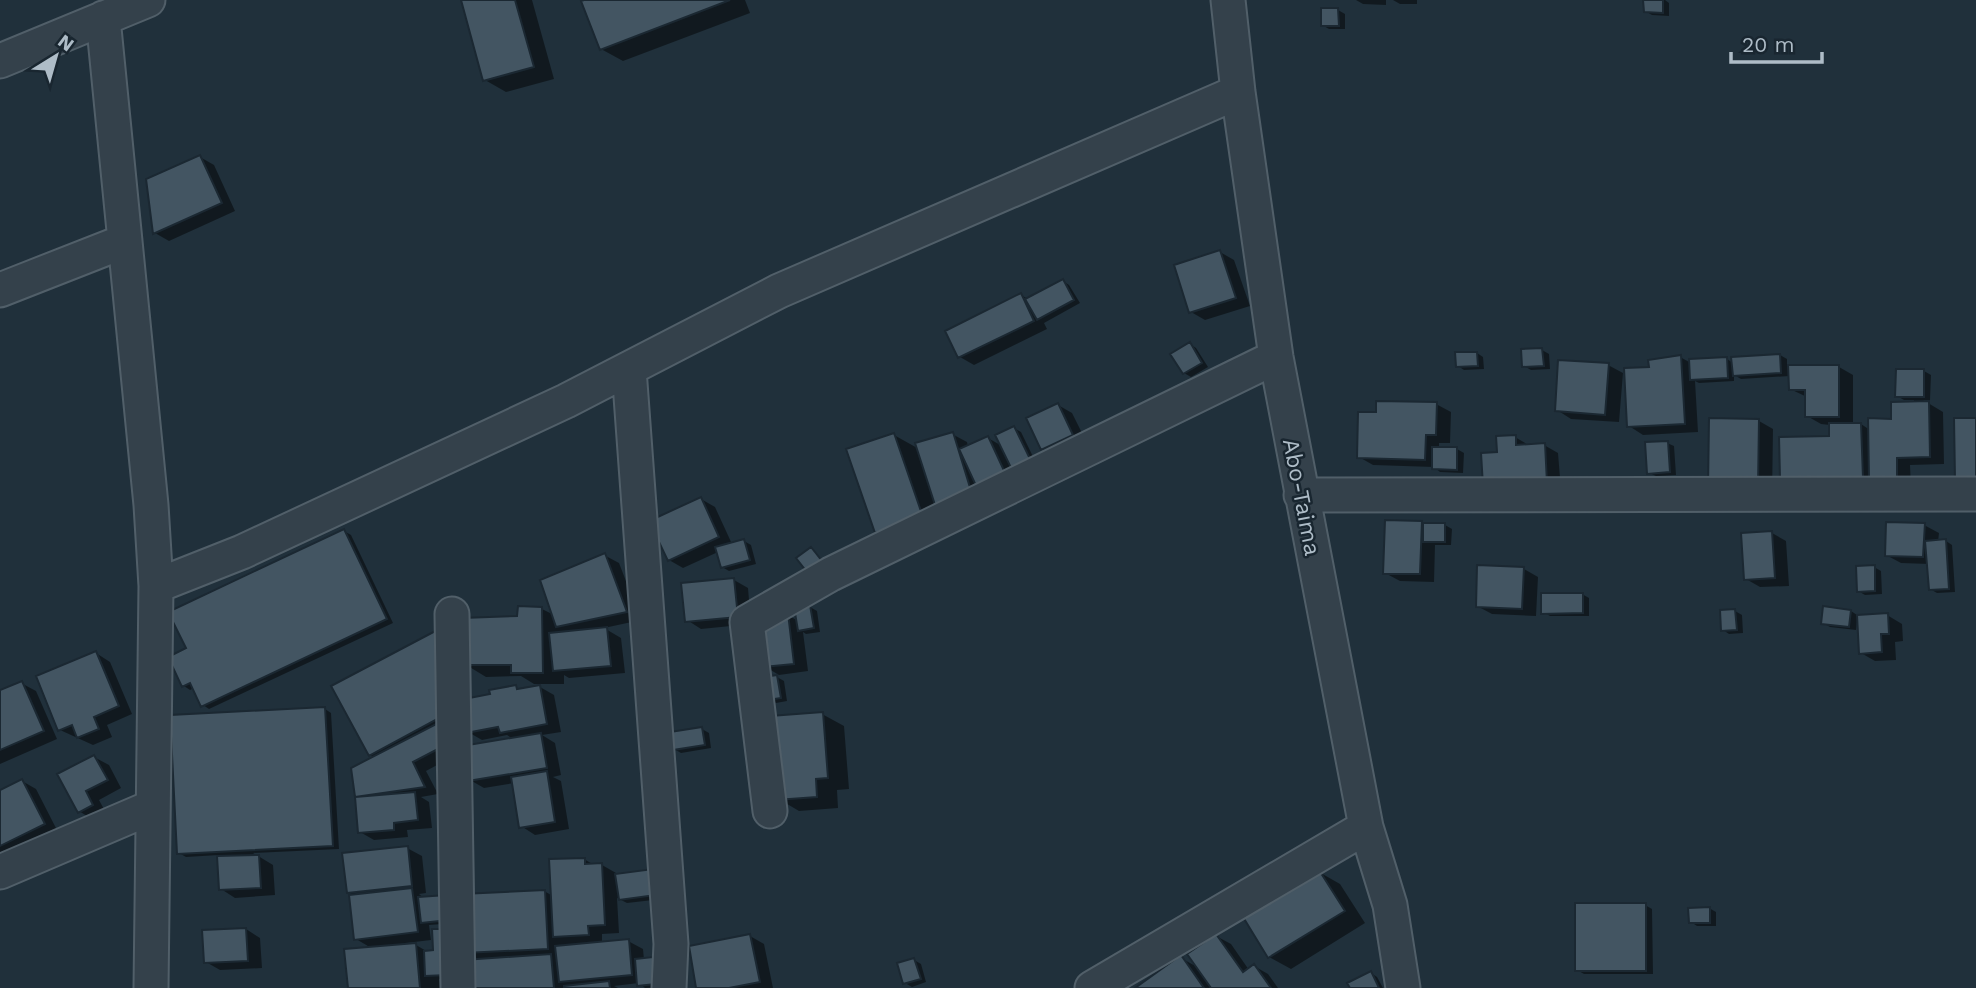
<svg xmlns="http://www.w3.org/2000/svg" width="1976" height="988" font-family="'Work Sans',sans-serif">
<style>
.shadow{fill:#0007}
.building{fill:#435562;stroke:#1b2832;stroke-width:2}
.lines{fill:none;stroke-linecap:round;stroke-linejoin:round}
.minor-casing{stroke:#515f69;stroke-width:37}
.minor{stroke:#34414b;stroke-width:33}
.labels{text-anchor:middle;stroke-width:5;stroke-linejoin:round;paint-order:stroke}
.street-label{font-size:23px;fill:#aebcc7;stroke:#192630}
</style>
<rect width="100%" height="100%" fill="#20303b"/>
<path class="shadow" d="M462 0H532L554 79 506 92 485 80Z
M589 0H745L750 13 623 61 601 49Z
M1356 0H1386V5L1363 4Z
M1393 0H1417V4H1400Z
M1645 0H1665L1669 3V16L1652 15 1645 11Z
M1338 10 1345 14V29H1329L1322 25Z
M200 157 214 165 235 211 169 241 155 233Z
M1220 252 1234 260 1250 306 1205 320 1191 312Z
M1063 281 1069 285 1080 303 1044 323 1047 329 974 365 960 357 1021 295 1028 299Z
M1190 344 1196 348 1208 367 1191 377 1184 373Z
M1542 350 1549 354 1550 369 1531 370 1524 366Z
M1477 353 1483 357 1484 369 1464 370 1458 366Z
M1780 355 1787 359V366L1839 367 1853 375V425L1861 424 1870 430 1893 420 1914 403V400H1904L1897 396 1924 371 1931 375 1930 400H1923L1943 412 1944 464 1910 465 1911 487H1796L1830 438V425L1821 424 1807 416V397L1790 389V376L1741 379 1734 375V381L1699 383 1695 381 1698 432 1643 435 1629 426 1650 368 1680 357 1691 363 1727 359 1733 363Z
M1608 365 1623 373 1619 422 1571 419 1557 410Z
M1436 404 1451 412 1450 443H1439V449H1457L1464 453 1463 473 1440 472 1434 467 1373 465 1359 457 1377 414Z
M1058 405 1072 413 1087 443 1056 457 1042 449Z
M1759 421 1773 429 1772 497 1724 495Z
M1014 428 1021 432 1040 471 943 529 898 545 876 532 894 435 919 449 952 434 967 442 968 447 988 438 1002 446Z
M1515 437 1530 446 1544 445 1558 453 1561 490 1499 453Z
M1667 443 1674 446 1676 475 1656 476 1649 473Z
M701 499 715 507 732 544 744 541 751 545 756 564 729 571 722 567 718 552 683 568 669 560Z
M1421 522 1425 525H1445L1452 529 1451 545H1435L1434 582 1400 581 1385 573Z
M1924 525 1939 533 1938 542 1946 541 1952 545 1955 592 1937 593 1930 589 1929 564 1901 563 1886 555Z
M344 531 351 535 393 623 209 709 203 705 194 688 190 690 184 686 188 649Z
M1772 533 1786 541 1789 586 1760 587 1746 579Z
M604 555 619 563 641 620 604 628 621 638 625 673 569 678 564 675V684H534L521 676 486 677 463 663V701L492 695 491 692 515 687 521 690 540 687 554 695 561 732 542 735 555 743 561 775 553 777 561 781 569 829 535 835 521 826 514 783 484 788 470 780 464 747 513 739 507 735 482 740 468 732 467 727 455 733 452 757 426 771 438 794 421 797 429 802 432 828 407 830 408 837 374 840 360 832 353 769 375 758 370 755 334 687 441 630 464 643V619L519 618V608L542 609 554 615 543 581Z
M1874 567 1881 571 1882 594 1865 595 1858 591Z
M1524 569 1538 577 1536 616 1492 614 1477 606Z
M734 580 748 588 751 624 701 629 687 620Z
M1582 594 1589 598V616H1550L1543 612Z
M810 607 817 611 820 632 806 634 803 632 808 671 779 675 764 666 788 615 798 621Z
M1735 611 1742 615 1743 633 1729 634 1723 630Z
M1851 611 1857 615H1887L1902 624 1903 641 1895 642 1896 660 1875 661 1861 653 1859 620H1857L1856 630 1830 627 1823 623Z
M96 653 110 662 132 714 107 725 112 737 93 745 60 730Z
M777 677 784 681 787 701 776 703 769 699Z
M21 683 36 691 57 739 0 764V692Z
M325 709 331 713 339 849 253 853 273 865 275 895 235 898 221 889 219 855 186 857 179 853Z
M822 714 844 726 849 789 837 790 838 808 799 811 777 798Z
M702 729 709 733 711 748 681 753 674 749Z
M94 757 109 765 121 788 99 800 106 813 93 820 79 811Z
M22 781 36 789 58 832 8 857 0 853V792Z
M407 848 422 856 426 893 419 894 455 923 429 925 431 940 406 943V946L416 945 428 952 454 978 439 979 440 988H350L373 949 356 939V896L348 892Z
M584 859 594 865H602L616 873V876L662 899 627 903 617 898 619 933 602 934V943L628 941 643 949 644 960 653 959 660 963 662 987 645 988 639 983 614 986 618 988H467L480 961 466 952 544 891 553 896Z
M1319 872 1340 884 1365 923 1291 969 1269 957Z
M1645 905 1652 909 1653 974H1584L1577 970Z
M1709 908 1716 912V926H1697L1691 922Z
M246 929 260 938 262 968 220 970 206 962Z
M750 936 764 944 773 988H698Z
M1216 936 1231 944 1249 970 1254 966 1268 974 1278 988H1138L1181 958 1199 968Z
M914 960 921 964 926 982 912 987 905 983Z
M1371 973 1377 977 1383 988H1352Z"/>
<path class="building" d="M461 0H515L534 67 483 81Z
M584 0H730L600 50 581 1Z
M1643 0H1663V13L1644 12Z
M1321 8H1338L1339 26H1321Z
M200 155 222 203 153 234 146 179Z
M1220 250 1236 298 1189 313 1174 265Z
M1063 279 1074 300 1037 320 1025 299Z
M1021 293 1034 321 958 358 945 331Z
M1190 342 1202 363 1183 374 1170 354Z
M1542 348 1544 366 1522 367 1521 349Z
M1455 352H1477L1478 366 1456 367Z
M1780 354 1781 373 1733 376 1731 357Z
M1681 355 1685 424 1627 427 1624 368 1649 367 1648 360Z
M1727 357 1728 378 1690 380 1689 359Z
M1558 360 1609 363 1605 415 1555 411Z
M1788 365H1839V417H1805V390H1789Z
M1896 369H1924V397H1895Z
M1376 401 1437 402 1436 435H1426L1425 460 1357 458 1358 412H1376Z
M1929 401 1930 457 1897 458V480H1869L1868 418 1891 419V402Z
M1058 403 1073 435 1041 450 1026 418Z
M1709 418 1759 419 1758 489 1708 488Z
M1954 418H1976V481H1955Z
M1829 423H1861L1863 478 1780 479 1779 437 1829 436Z
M1014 426 1034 467 1015 476 995 435Z
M953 432 972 494 935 505 915 443Z
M894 433 923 517 875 533 846 449Z
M1516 435V445L1545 443 1547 483 1483 486 1481 453 1497 452 1496 436Z
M988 436 1007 477 978 490 959 449Z
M1668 441 1670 472 1647 474 1645 442Z
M1432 447H1457V470L1432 469Z
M701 497 719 537 668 561 649 521Z
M1385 520 1422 521 1420 574H1383Z
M1886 522 1925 523 1923 557 1885 556Z
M1423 523H1445V542H1423Z
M344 529 387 619 201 707 190 683 182 687 168 657 186 648 168 612Z
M1772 531 1775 578 1744 580 1741 533Z
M744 539 750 560 721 568 715 547Z
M1946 539 1949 589 1929 590 1925 541Z
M811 547 822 561 807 572 796 558Z
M605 553 627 612 556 627 540 580Z
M1477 565 1524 567 1522 609 1476 607Z
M1875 565V591L1857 592 1856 566Z
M734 578 738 617 685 622 681 583Z
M1541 593H1583V613L1541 614Z
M810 605 814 628 798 631 794 607Z
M518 606 542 607 543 673H511V665H462V618L517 616Z
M1823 606 1851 610 1849 627 1821 624Z
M1735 609 1737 630 1721 631 1720 610Z
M788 613 794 664 763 667 757 626Z
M1888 613 1889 634H1881L1882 652 1859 654 1857 615Z
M607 627 611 666 553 671 549 633Z
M441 628 443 716 369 756 331 686Z
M96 651 119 706 94 717 99 729 77 738 72 725 58 731 36 676Z
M777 675 781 698 768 700 764 677Z
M22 681 44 731 0 750V690Z
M516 685 517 689 540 685 547 724 500 733 498 727 466 733 459 700 490 694 489 690Z
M325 707 333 846 177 854 170 715Z
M823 712 828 778 816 779 817 797 776 800 770 716Z
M442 721 438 749 413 762 425 787 355 797 351 768Z
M702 727 705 745 673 750 670 732Z
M541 733 547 768 468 781 462 746Z
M94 755 108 780 86 791 93 805 78 813 57 774Z
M547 771 555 822 519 828 511 777Z
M22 779 45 824 0 846V790Z
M415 792 418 820 394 823V830L358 833 355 797Z
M408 846 412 886 347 893 342 853Z
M259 855 261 888 219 890 217 856Z
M585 858V864L602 863 605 925 588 926 589 935 553 937 549 859Z
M653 869 656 895 619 900 615 874Z
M1319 870 1345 911 1268 958 1243 917Z
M412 888 418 932 354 940 349 895Z
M545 890 548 949 464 953 461 894Z
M447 895 449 920 421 923 418 897Z
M1575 903H1646V971H1575Z
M1710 907V923H1689L1688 908Z
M246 928 248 961 204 963 202 930Z
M432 929H445L448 975 425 976 424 951 433 950Z
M750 934 760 982 729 988H696L689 946Z
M1216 934 1243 972 1254 964 1271 988H1211L1187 954Z
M629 939 632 975 559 982 555 946Z
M416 943 420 988H348L344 949Z
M551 954 554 988H465L463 960Z
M1181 955 1204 988H1135Z
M653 957 656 984 637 986 635 959Z
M914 958 921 979 903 984 897 963Z
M1371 971 1379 988H1350L1347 983Z
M609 981 610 988H564V986Z"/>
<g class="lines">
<g class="minor-casing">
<path id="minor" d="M1228 0 1238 92 1276 357 1366 827 1390 905 1403 988
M103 18 151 505 156 586 151 988
M0 61 148 0
M0 290 125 241
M629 369 671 944 669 988
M1301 495 1976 494
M156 586 242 552 566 401 779 291 1238 92
M452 614 458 988
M770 811 747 622 831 574 1276 357
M0 872 152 807
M1092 988 1366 827"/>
</g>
<use href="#minor" class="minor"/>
</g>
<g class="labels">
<g class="street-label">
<text transform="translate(1302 497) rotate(79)" y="8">Abo-Taima</text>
</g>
</g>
<g transform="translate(56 56) rotate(37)" stroke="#192630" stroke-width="5" paint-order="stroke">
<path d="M0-5L12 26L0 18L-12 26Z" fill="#aebcc7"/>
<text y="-10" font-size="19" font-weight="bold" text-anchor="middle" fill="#aebcc7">N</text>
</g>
<path d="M1731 52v10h91v-10" fill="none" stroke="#aebcc7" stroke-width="3.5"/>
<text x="1742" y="52" font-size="21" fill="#aebcc7" stroke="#192630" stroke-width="5" paint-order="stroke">20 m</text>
</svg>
